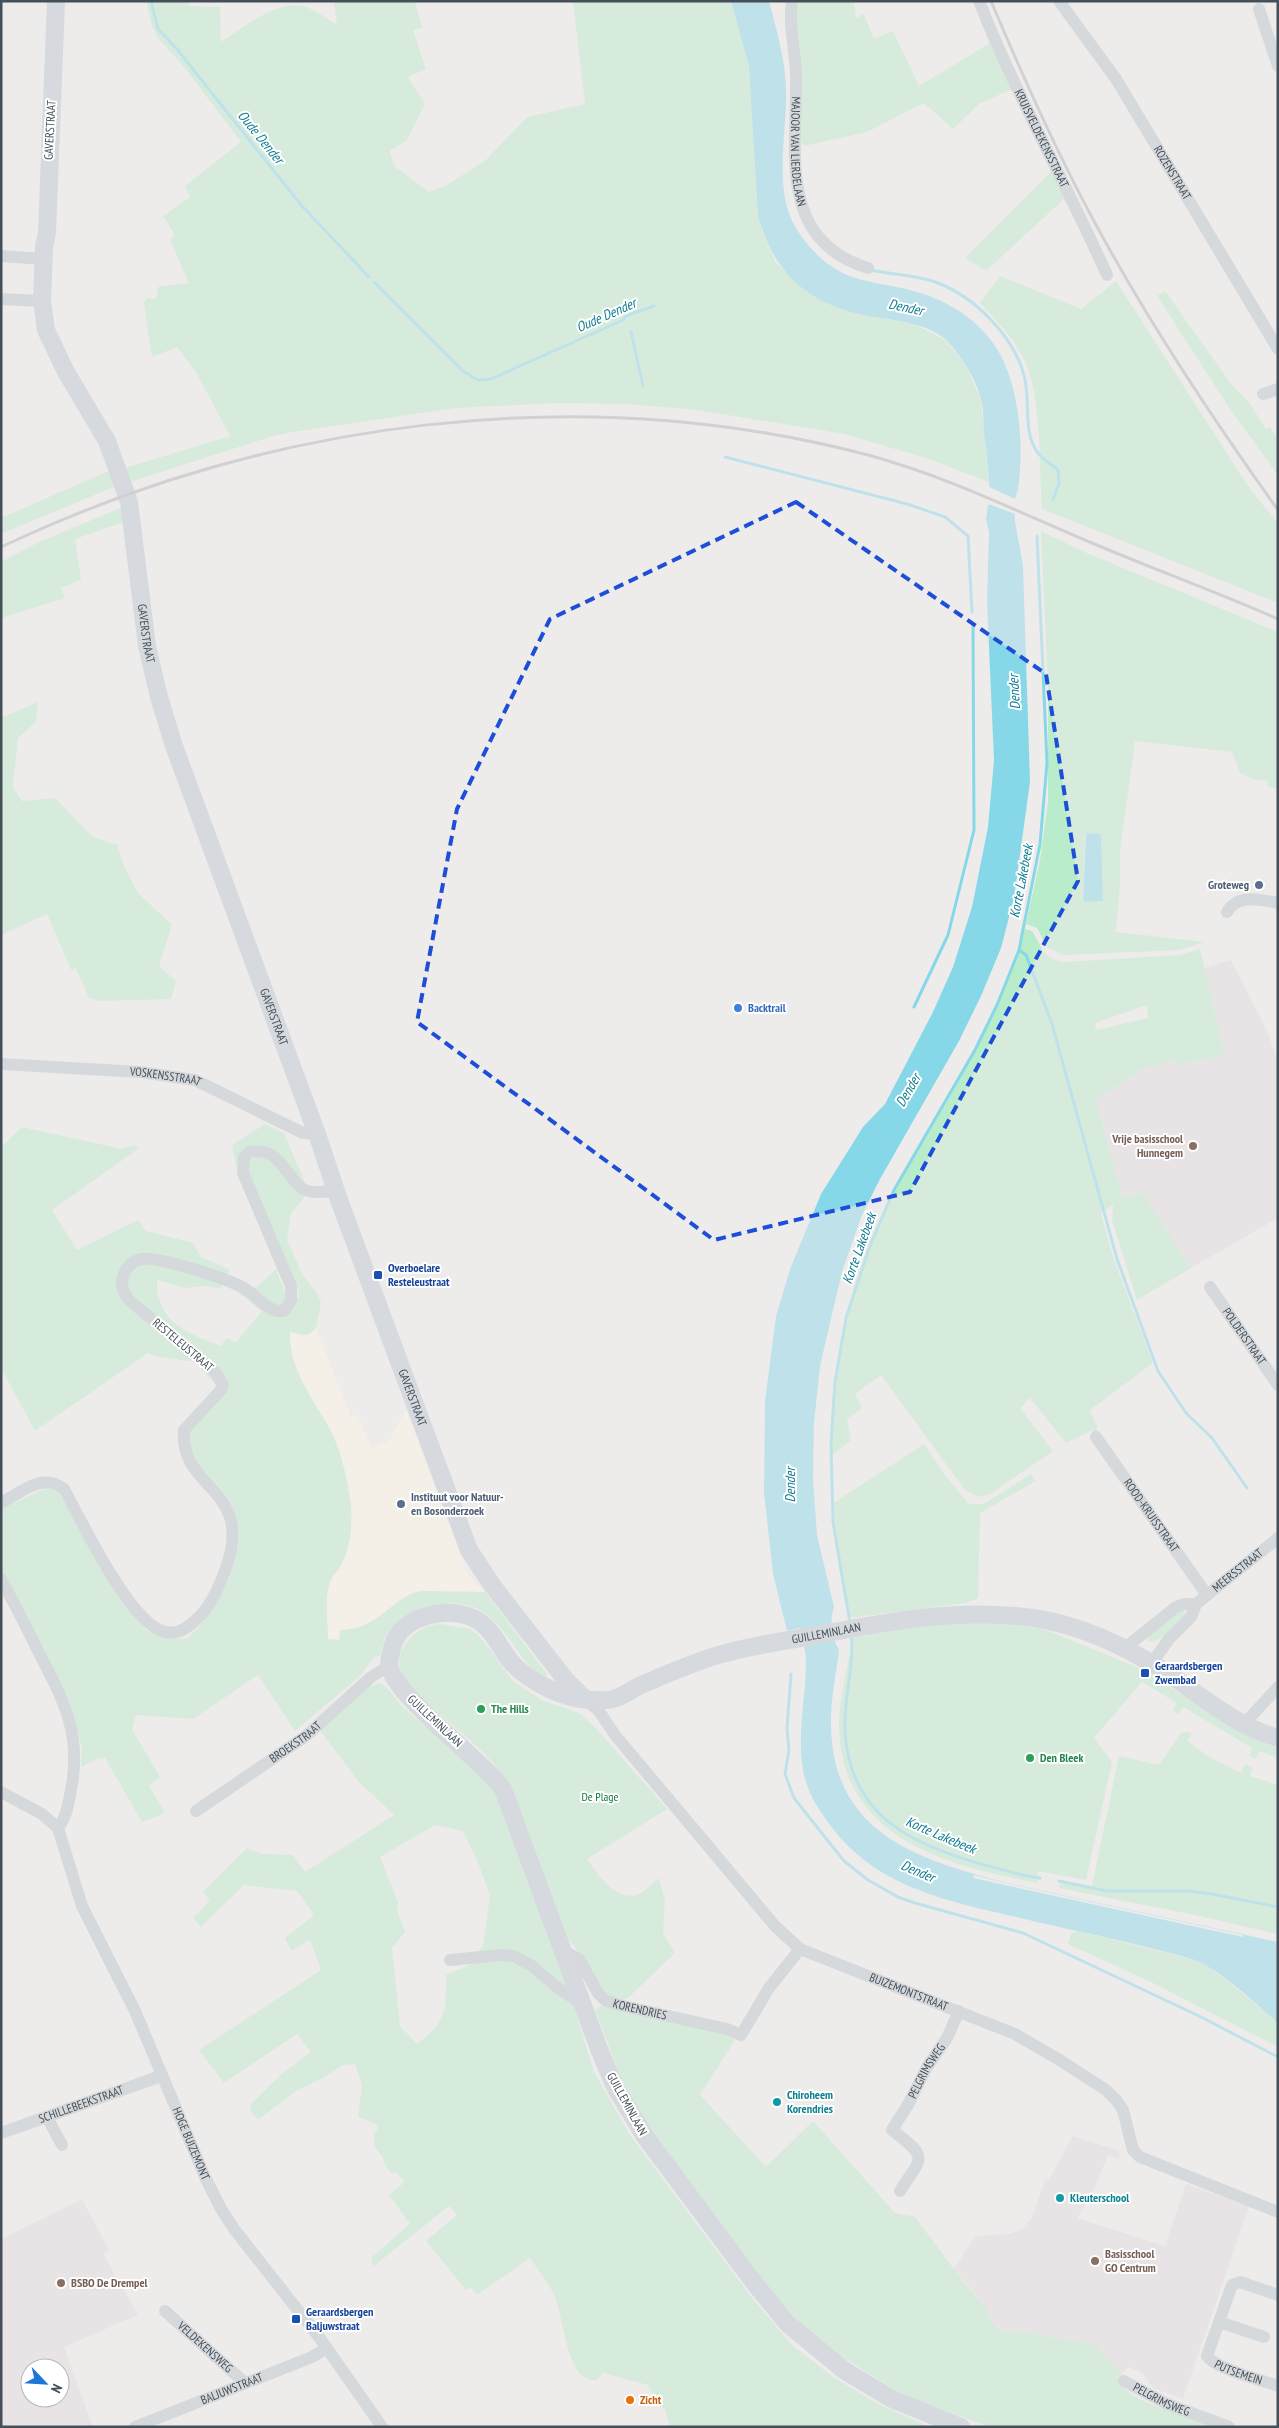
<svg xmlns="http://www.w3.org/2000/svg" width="1279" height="2428" font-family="'PT Sans Narrow',sans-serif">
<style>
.commercial{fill:#fbf3e3}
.education{fill:#dfdcdd;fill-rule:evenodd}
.green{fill:#b9eccb;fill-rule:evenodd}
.water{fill:#86d8e9}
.pier{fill:#eeebeb}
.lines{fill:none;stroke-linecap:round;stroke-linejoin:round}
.stream{stroke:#86d8e9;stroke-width:3}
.street{stroke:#b9c3cb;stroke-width:12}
.secondary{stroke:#b9c5cf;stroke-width:18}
.rail{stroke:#adb1b6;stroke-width:3}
.marked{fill:none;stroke:#1d4ed8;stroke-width:4;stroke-dasharray:10 6;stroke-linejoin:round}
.service-dot{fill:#5c6f8a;stroke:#fff;stroke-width:2}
.shop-dot{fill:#3f7fe0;stroke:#fff;stroke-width:2}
.education-dot{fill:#8d6e63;stroke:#fff;stroke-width:2}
.transit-dot{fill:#1a4fb4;stroke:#fff;stroke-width:2}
.leisure-dot{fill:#2e9e5b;stroke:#fff;stroke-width:2}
.culture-dot{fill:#0f9aa8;stroke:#fff;stroke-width:2}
.food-dot{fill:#e8710a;stroke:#fff;stroke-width:2}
.labels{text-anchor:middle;stroke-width:4;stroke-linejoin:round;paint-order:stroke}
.street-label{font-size:12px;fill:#444f58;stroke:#fff}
.service-label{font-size:12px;font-weight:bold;fill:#4e5e75;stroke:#fff;text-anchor:end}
.shop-label{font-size:12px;font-weight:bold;fill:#366cbe;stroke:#fff;text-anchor:start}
.education-label{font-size:12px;font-weight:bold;fill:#785e54;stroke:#fff;text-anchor:start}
.transit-label{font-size:12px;font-weight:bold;fill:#164399;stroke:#fff;text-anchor:start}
.leisure-label{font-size:12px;font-weight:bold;fill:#27864d;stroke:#fff;text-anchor:start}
.park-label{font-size:12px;fill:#187643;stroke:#fff}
.culture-label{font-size:12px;font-weight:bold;fill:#0d838f;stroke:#fff;text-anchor:start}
.food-label{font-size:12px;font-weight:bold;fill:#c56008;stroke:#fff;text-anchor:start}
.water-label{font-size:14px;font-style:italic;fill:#0f7c92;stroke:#fff}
</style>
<rect width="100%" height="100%" fill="#eeebeb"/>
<path class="commercial" d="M316 1328 351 1417 357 1414 371 1448 389 1441 406 1410 465 1566 472 1579 485 1592 420 1591 378 1620 350 1630H341L340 1640 328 1639 327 1598 331 1578 339 1569 306 1391 297 1374 289 1345V1331L303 1335 309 1334Z"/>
<path class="education" d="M1231 960 1266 1029 1278 1060V1218L1191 1268 1142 1192 1123 1198 1096 1100 1141 1070 1175 1060 1177 1065 1224 1055 1204 968Z
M1073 2136 1120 2151 1119 2159 1108 2155 1091 2196 1077 2218 1165 2246 1186 2184 1249 2206 1183 2399 1153 2388 1141 2372 1128 2367 1122 2375 1091 2344 1030 2333 1003 2331 992 2322 986 2307 954 2269 975 2236 1008 2234 1021 2230 1032 2218 1045 2180 1049 2179Z
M82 2199 109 2250 103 2253 138 2315 64 2347 93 2427H1V2239ZM30 2368H60V2398H30Z"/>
<path class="green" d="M146 1H189V6L220 7 221 42C243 28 276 0 303 6 315 9 327 19 337 25L334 1H415L422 28 413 30 426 69 408 77 425 104 407 140 390 151 394 166 429 192 447 185 486 160 527 117 585 104 573 1H731L749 67 762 232 776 263 809 294 868 316 914 324 945 340 965 364 981 399 989 482 926 458 844 434 697 410 625 404 557 403 455 408 293 432 273 436 130 482 125 468 230 436 197 374 177 347 152 357 144 303 146 298 156 299 158 287 189 283 170 240 175 235 163 216 190 197 185 186 241 142 185 68 159 39 152 26Z
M796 1H854L856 18 864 14 874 39 893 31 919 86 992 42 1012 89 979 104 953 129 924 103 867 132 804 146 800 140Z
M1051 172 1065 198 986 271 965 258Z
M1000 276 1081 309 1116 281 1248 486 1278 524V603L1042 509C1039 466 1042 404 1026 364 1016 340 998 322 980 303Z
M1165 291 1232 385 1249 402 1266 429 1270 427 1278 440V475L1232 412 1157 296Z
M111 470 116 486 1 534V518Z
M123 507 124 522 75 539 81 580 61 588 65 598 1 618V562L39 542Z
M1041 531 1082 551 1278 632V788L1267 787 1268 781 1255 780 1240 773 1232 752 1135 741 1120 851V885L1116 932 1204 942 1180 950 1063 955 1047 947 1037 928 1026 924 1040 860 1048 802V689ZM1086 834H1099L1083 900 1085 836Z
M38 702 36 722 18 738 13 787 22 801 55 798 93 837 117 845 125 868 138 893 172 925 159 966 176 981 171 999 100 1001 89 998 76 968 71 970 47 914 1 935V718Z
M1025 929 1032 931C1043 948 1042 958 1064 962L1180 955 1200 949 1225 1055 1177 1065 1175 1060 1141 1070 1096 1100 1123 1198 1142 1192 1191 1268 1137 1300 1112 1220 1113 1204 1101 1214 1114 1260 1153 1363 1090 1410 1097 1426V1434L1091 1431 1066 1443 1030 1398 1020 1408 1053 1451 990 1494 978 1497 965 1490 881 1375 855 1394 862 1408 847 1419 851 1440 831 1456C828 1366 852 1268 894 1189 904 1170 917 1152 928 1134 966 1069 1005 1002 1025 929ZM1147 1005 1148 1018 1096 1030 1095 1023Z
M265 1124 284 1133 306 1185 303 1199 291 1214 287 1239 302 1274 318 1295 321 1303 316 1328 309 1334 303 1335 290 1332C289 1367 309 1393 326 1422 338 1442 344 1465 348 1487 354 1514 353 1545 339 1569 337 1572 333 1575 332 1578 323 1595 328 1620 328 1639L339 1640 340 1630C379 1630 390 1598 420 1591L485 1592 548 1675 545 1677C537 1676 530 1667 525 1661 495 1620 484 1595 427 1606 413 1609 396 1622 387 1634 383 1640 382 1649 380 1656L374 1657 361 1675 295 1731 258 1675 193 1719 136 1715 132 1729 160 1777 149 1786 165 1813 142 1822 105 1758 97 1759 81 1767 82 1749 77 1728 36 1640 1 1572V1509L44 1489 57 1490 102 1571 146 1630 167 1638 186 1639C216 1616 248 1554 236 1516 230 1492 205 1473 188 1456V1439L192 1427 223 1374 213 1382 196 1362 159 1357 148 1353 35 1431 1 1368V1144H4L22 1127 122 1149 135 1145 138 1149 52 1210 77 1250 138 1220 146 1231 193 1243 201 1257 230 1270 220 1289 206 1286 185 1288 157 1280C156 1323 188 1333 221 1346L226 1338 236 1342 262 1311 234 1289 257 1287 276 1269 287 1299 299 1298 298 1288 237 1170 232 1145Z
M924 1444 943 1473 969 1504H984L1031 1474 1036 1481 980 1513 978 1598 966 1603 849 1618 839 1569 832 1504Z
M1183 1610 1186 1614C1176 1624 1162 1645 1147 1641L1152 1629Z
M978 1623 1018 1625 1046 1630 1139 1668 1245 1734 1278 1749V1758L1260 1751 1256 1759 1249 1756 1252 1748 1183 1707 1178 1714 1173 1710 1177 1703 1142 1682 1094 1738 1112 1762 1086 1880 1038 1871 1037 1883C943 1865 838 1837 839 1721 840 1693 849 1666 852 1638L916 1626Z
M441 1624 470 1629 478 1635 490 1649 512 1680 541 1700 579 1713 594 1726 667 1809 587 1859C598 1874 615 1901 636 1895 644 1893 653 1883 659 1878L665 1900 663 1933 675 1953 628 1998 620 2001 608 1998 574 1945 564 1937 553 1939 594 2072 630 2135 752 2298 792 2345 833 2377 878 2404 930 2427H670L665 2409 657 2404 648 2385 603 2373 597 2380C566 2384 564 2317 555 2297 549 2283 538 2270 530 2258L477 2295 471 2287 466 2290 426 2241 457 2215 449 2206 374 2266 371 2258 410 2224 389 2195 405 2182 397 2173 392 2174 386 2167 382 2156 374 2146V2133L378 2129 376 2124 358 2117 362 2085 355 2064 343 2065 326 2076 296 2091 258 2120 251 2111 250 2105 283 2073 311 2052 297 2034 224 2083 199 2050 321 1970 310 1940 291 1951 285 1938 314 1915 297 1891 244 1885 201 1927 193 1918 210 1901 203 1892 247 1848 262 1854 293 1855 305 1872 394 1815 359 1782 318 1728 368 1687 380 1683C391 1689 395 1700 404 1708 436 1737 471 1761 508 1783 498 1769 488 1756 475 1745 465 1736 454 1726 443 1717 422 1698 381 1672 408 1641 417 1630 427 1625 441 1624ZM435 1825 463 1831 479 1865 490 1896 483 1945 472 1964 446 1975C446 2010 447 2022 417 2044L400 2026 392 1948 405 1932 397 1911 398 1902 380 1857Z
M1189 1732 1192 1734 1187 1741 1211 1758 1241 1773 1245 1764 1253 1768 1250 1776 1278 1785V1934L1195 1915 1059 1888 1060 1881 1092 1886 1119 1756 1159 1765 1181 1733Z
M1077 1931 1195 1960 1207 1966 1229 1982 1278 2023V2047L1153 1983 1068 1944 1071 1934Z
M604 2004 727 2033 735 2040 700 2095 766 2167 813 2121 895 2213 915 2217 965 2284 986 2307 992 2322 998 2328 1003 2331 1030 2333 1091 2344 1098 2348 1122 2375 1119 2383C1136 2405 1191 2417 1219 2427H990L913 2399 890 2387 825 2346 800 2323 757 2274 644 2122 621 2078 595 2010Z"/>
<path class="water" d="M731 1H769C776 28 785 58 786 86 788 129 772 189 796 228 809 250 830 270 855 278 872 283 889 285 906 289 956 301 997 330 1011 381 1021 415 1023 455 1018 490 1017 493 1015 497 1015 500 1012 520 1021 547 1023 567L1030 782 1014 898 1001 948 981 996 959 1041 880 1179 862 1215 842 1272 820 1366 814 1423 813 1478 817 1535 834 1607C829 1621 832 1637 839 1650 836 1674 831 1698 831 1722 831 1835 920 1860 1011 1884L1278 1942V2023C1252 2001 1226 1974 1195 1960 1143 1945 1090 1934 1037 1922 960 1903 880 1893 830 1825 819 1810 810 1797 805 1779 795 1740 806 1701 806 1662 806 1651 802 1639 800 1628L787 1631 773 1574 764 1493 765 1401 776 1316 790 1269 821 1194 863 1127 885 1104 933 1012 953 967 972 907 988 827 994 760 987 602 989 532 986 519 988 505H990C990 481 987 457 984 433 983 422 984 410 981 399 976 379 961 356 947 341 929 323 892 320 868 316 809 304 774 275 758 216L749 67Z
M1086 833 1100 834 1101 836 1103 901 1085 902 1083 900Z"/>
<path class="pier" d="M987 486 1017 500 1018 515 986 503Z
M974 1875 1005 1883 1243 1935V1937L1005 1885 973 1878Z"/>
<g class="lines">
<path class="stream" d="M151 1 158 29 176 48 302 206 369 277
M871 270C893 275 918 275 938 283 976 298 1013 336 1024 375 1031 399 1022 433 1038 453 1043 460 1052 465 1058 470L1059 484 1053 499
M374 282 463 371 478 380 491 379 623 320 626 316 654 306
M631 332 643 386
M725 457 907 504 945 517 968 536 972 612
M1019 950 1026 955 1052 1024 1117 1259 1158 1371 1186 1413 1212 1438 1247 1488
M914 1007 948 935 974 830 973 624
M850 1623 833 1522 831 1444 835 1382 846 1318 870 1246 894 1190 975 1050 997 1005 1019 950 1040 844 1047 763 1037 536
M851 1634C855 1667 843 1699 845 1732 850 1815 910 1844 981 1864 1000 1869 1021 1876 1040 1878
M791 1674 787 1728 789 1750 785 1774 794 1798 844 1861 868 1880 898 1897 915 1903 1023 1933 1199 2016 1278 2057
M1059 1881 1107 1891H1187L1212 1894 1278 1907"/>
<g class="street">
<path id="s1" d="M792 1C788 25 796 53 796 77 797 152 777 240 868 268"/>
<path id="s2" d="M979 1C1016 95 1066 183 1107 275"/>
<path id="s3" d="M1059 1 1116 79 1278 349"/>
<path d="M1259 9 1278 66"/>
<path d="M1 256 43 259"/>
<path d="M1 299 42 301"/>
<path d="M1263 394 1278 389"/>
<path d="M1227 912C1238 893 1259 900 1278 903"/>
<path id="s4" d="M1 1064 140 1072 195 1080 303 1133 317 1134"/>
<path id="s5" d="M1210 1287 1278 1385"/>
<path id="s6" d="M1096 1437 1207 1595"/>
<path d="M1 1503C22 1492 42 1472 64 1489 82 1522 128 1619 162 1631 178 1637 190 1626 201 1615 213 1602 220 1584 226 1568 255 1486 179 1491 184 1430L221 1390 223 1385 215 1372 130 1301C124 1293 120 1286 123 1276 126 1268 132 1261 142 1259 160 1257 225 1278 242 1287 257 1294 266 1313 284 1311L291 1301V1286L243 1173 244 1157 249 1152C283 1146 285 1180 305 1190 313 1194 328 1191 337 1191"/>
<path d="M1 1579C14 1603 27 1628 39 1653 64 1701 82 1734 71 1790 68 1805 67 1816 58 1828"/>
<path d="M1125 1648 1176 1607 1185 1604H1196"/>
<path id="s7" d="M1152 1663 1169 1639 1191 1617 1196 1604 1278 1538"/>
<path id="s8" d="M586 1700 599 1711 615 1735 775 1926 800 1949 1015 2034 1058 2059 1106 2090 1116 2100 1123 2110 1133 2150 1140 2157 1278 2212"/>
<path d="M1243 1725 1278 1687"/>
<path id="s9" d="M1 1792 42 1814 58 1828 82 1906 135 2011 205 2177 220 2207 234 2229 319 2337 382 2427"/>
<path id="s10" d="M196 1811 306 1736 371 1677 389 1666"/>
<path id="s11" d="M562 1951 579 1959 598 1993 605 2000 619 2005 727 2029 741 2035 769 1988 800 1949"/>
<path d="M450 1960 502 1955 514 1956 532 1966 558 1988 581 2003"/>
<path d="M47 2117 62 2145"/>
<path id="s12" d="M1 2133 161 2076"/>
<path id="s13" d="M900 2191C922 2156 930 2159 892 2130L909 2103 927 2067 947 2038 959 2011"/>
<path id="s14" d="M1278 2295 1240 2282 1232 2285 1207 2356C1215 2369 1262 2380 1278 2386"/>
<path id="s15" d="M165 2311 245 2383"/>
<path d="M1219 2322 1264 2337"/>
<path id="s16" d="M1124 2381 1167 2404 1229 2427"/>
<path id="s17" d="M135 2427 312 2357 327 2348"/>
</g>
<g class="secondary">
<path id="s18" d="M56 1 47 233 44 247 42 301 46 330 66 372 107 441 129 502 147 646 159 697 174 746 317 1134 339 1200 469 1550 492 1585 565 1679 584 1698"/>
<path id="s19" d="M961 2427 892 2399 845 2371 788 2324 755 2284 644 2135 615 2087 599 2049 503 1789C480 1758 394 1696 389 1665 389 1661 391 1652 392 1648 400 1615 448 1605 475 1619 493 1628 500 1649 512 1663 529 1682 565 1699 590 1700 597 1700 607 1701 613 1699 622 1697 631 1690 639 1686 664 1675 690 1664 715 1656 745 1647 776 1642 807 1637 881 1623 957 1607 1033 1618 1081 1625 1127 1647 1167 1673 1203 1697 1236 1726 1278 1738"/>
</g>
<path class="rail" d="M991 1C1023 77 1056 151 1095 223 1149 323 1212 418 1278 510
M1 547C270 420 579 379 868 455 946 476 1018 512 1092 543 1153 569 1217 592 1278 619"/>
</g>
<path d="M0 0H1279V2428H0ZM796 502 1046 674 1078 881 910 1192 714 1240 417 1022 457 809 550 619Z" fill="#eeebeb" fill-opacity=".55" fill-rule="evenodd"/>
<path class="marked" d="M796 502 1046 674 1078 881 910 1192 714 1240 417 1022 457 809 550 619Z"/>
<g class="service-dot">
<circle cx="1259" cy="885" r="5"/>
<circle cx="401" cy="1504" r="5"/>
</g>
<circle class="shop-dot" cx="738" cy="1008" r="5"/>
<g class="education-dot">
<circle cx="1193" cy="1146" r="5"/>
<circle cx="1095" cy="2261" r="5"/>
<circle cx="61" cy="2283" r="5"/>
</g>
<g class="transit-dot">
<rect x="373" y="1270" width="10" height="10" rx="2.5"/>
<rect x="1140" y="1668" width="10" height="10" rx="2.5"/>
<rect x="291" y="2314" width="10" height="10" rx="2.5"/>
</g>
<g class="leisure-dot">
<circle cx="481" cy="1709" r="5"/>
<circle cx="1030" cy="1758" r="5"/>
</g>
<g class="culture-dot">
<circle cx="777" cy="2102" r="5"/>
<circle cx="1060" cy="2198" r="5"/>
</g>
<circle class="food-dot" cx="630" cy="2400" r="5"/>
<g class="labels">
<g class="street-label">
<text transform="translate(50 130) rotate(-87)" y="4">GAVERSTRAAT</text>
<text dy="4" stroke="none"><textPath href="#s2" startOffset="151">KRUISVELDEKENSSTRAAT</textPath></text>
<text dy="4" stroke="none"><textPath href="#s1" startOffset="151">MAJOOR VAN LIERDELAAN</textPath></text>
<text dy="4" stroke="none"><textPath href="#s3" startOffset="206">ROZENSTRAAT</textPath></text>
<text dy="4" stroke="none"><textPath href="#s18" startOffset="654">GAVERSTRAAT</textPath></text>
<text dy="4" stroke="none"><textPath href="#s18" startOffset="1059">GAVERSTRAAT</textPath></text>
<text dy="4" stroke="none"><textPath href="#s4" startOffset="165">VOSKENSSTRAAT</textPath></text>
<text dy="4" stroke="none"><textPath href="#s5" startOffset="60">POLDERSTRAAT</textPath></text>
<text transform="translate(183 1345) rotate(40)" y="4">RESTELEUSTRAAT</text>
<text dy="4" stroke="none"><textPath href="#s18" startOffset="1464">GAVERSTRAAT</textPath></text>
<text dy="4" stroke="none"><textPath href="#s6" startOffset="96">ROOD-KRUISSTRAAT</textPath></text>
<text dy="4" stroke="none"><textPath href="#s7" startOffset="128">MEERSSTRAAT</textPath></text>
<text dy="4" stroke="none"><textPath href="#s19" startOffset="1495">GUILLEMINLAAN</textPath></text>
<text transform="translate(435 1721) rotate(43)" y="4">GUILLEMINLAAN</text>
<text dy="4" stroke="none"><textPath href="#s10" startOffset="121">BROEKSTRAAT</textPath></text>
<text dy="4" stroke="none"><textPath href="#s8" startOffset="446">BUIZEMONTSTRAAT</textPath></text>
<text dy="4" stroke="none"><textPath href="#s11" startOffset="104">KORENDRIES</textPath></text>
<text dy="4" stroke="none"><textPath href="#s13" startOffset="146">PELGRIMSWEG</textPath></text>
<text transform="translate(627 2104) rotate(61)" y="4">GUILLEMINLAAN</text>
<text dy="4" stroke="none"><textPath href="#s12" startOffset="85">SCHILLEBEEKSTRAAT</textPath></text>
<text dy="4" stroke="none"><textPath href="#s9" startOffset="411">HOGE BUIZEMONT</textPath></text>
<text dy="4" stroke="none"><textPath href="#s15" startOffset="54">VELDEKENSWEG</textPath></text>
<text dy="4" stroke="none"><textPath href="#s14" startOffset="160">PUTSEMEIN</textPath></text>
<text dy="4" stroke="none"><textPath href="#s17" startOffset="104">BALJUWSTRAAT</textPath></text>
<text dy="4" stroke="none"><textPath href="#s16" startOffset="42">PELGRIMSWEG</textPath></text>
</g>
<g class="service-label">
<text x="1249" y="889">Groteweg</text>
<text x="411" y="1501" text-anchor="start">Instituut voor Natuur-<tspan x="411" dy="14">en Bosonderzoek</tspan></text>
</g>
<g class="shop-label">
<text x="748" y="1012">Backtrail</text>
</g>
<g class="education-label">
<text x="1183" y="1143" text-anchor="end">Vrije basisschool<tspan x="1183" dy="14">Hunnegem</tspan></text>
<text x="1105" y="2258">Basisschool<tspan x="1105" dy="14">GO Centrum</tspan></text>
<text x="71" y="2287">BSBO De Drempel</text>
</g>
<g class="transit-label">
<text x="388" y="1272">Overboelare<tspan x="388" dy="14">Resteleustraat</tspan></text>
<text x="1155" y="1670">Geraardsbergen<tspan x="1155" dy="14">Zwembad</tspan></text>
<text x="306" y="2316">Geraardsbergen<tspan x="306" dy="14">Baljuwstraat</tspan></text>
</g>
<g class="leisure-label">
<text x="491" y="1713">The Hills</text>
<text x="1040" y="1762">Den Bleek</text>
</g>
<g class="park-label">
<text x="600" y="1801">De Plage</text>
</g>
<g class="culture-label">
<text x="787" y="2099">Chiroheem<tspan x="787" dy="14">Korendries</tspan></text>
<text x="1070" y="2202">Kleuterschool</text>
</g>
<g class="food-label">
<text x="640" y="2404">Zicht</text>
</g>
<g class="water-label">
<text transform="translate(261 137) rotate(51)" y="5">Oude Dender</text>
<text transform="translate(906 307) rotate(12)" y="5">Dender</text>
<text transform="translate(606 315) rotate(-24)" y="5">Oude Dender</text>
<text transform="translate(1014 692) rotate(-93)" y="5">Dender</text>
<text transform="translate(1021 881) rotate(-79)" y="5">Korte Lakebeek</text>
<text transform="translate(908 1090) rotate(-60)" y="5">Dender</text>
<text transform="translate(859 1248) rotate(-70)" y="5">Korte Lakebeek</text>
<text transform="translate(790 1485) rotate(-90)" y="5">Dender</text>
<text transform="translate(941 1835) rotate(23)" y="5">Korte Lakebeek</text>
<text transform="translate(918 1871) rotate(23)" y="5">Dender</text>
</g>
</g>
<rect width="1279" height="2428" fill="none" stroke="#444f58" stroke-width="5"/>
<g transform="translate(45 2383) rotate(115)"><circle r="24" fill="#ffffff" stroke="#b4b9bc"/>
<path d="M0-4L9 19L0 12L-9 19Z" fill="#1c75d7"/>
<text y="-8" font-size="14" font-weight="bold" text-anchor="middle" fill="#444f58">N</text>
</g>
</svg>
